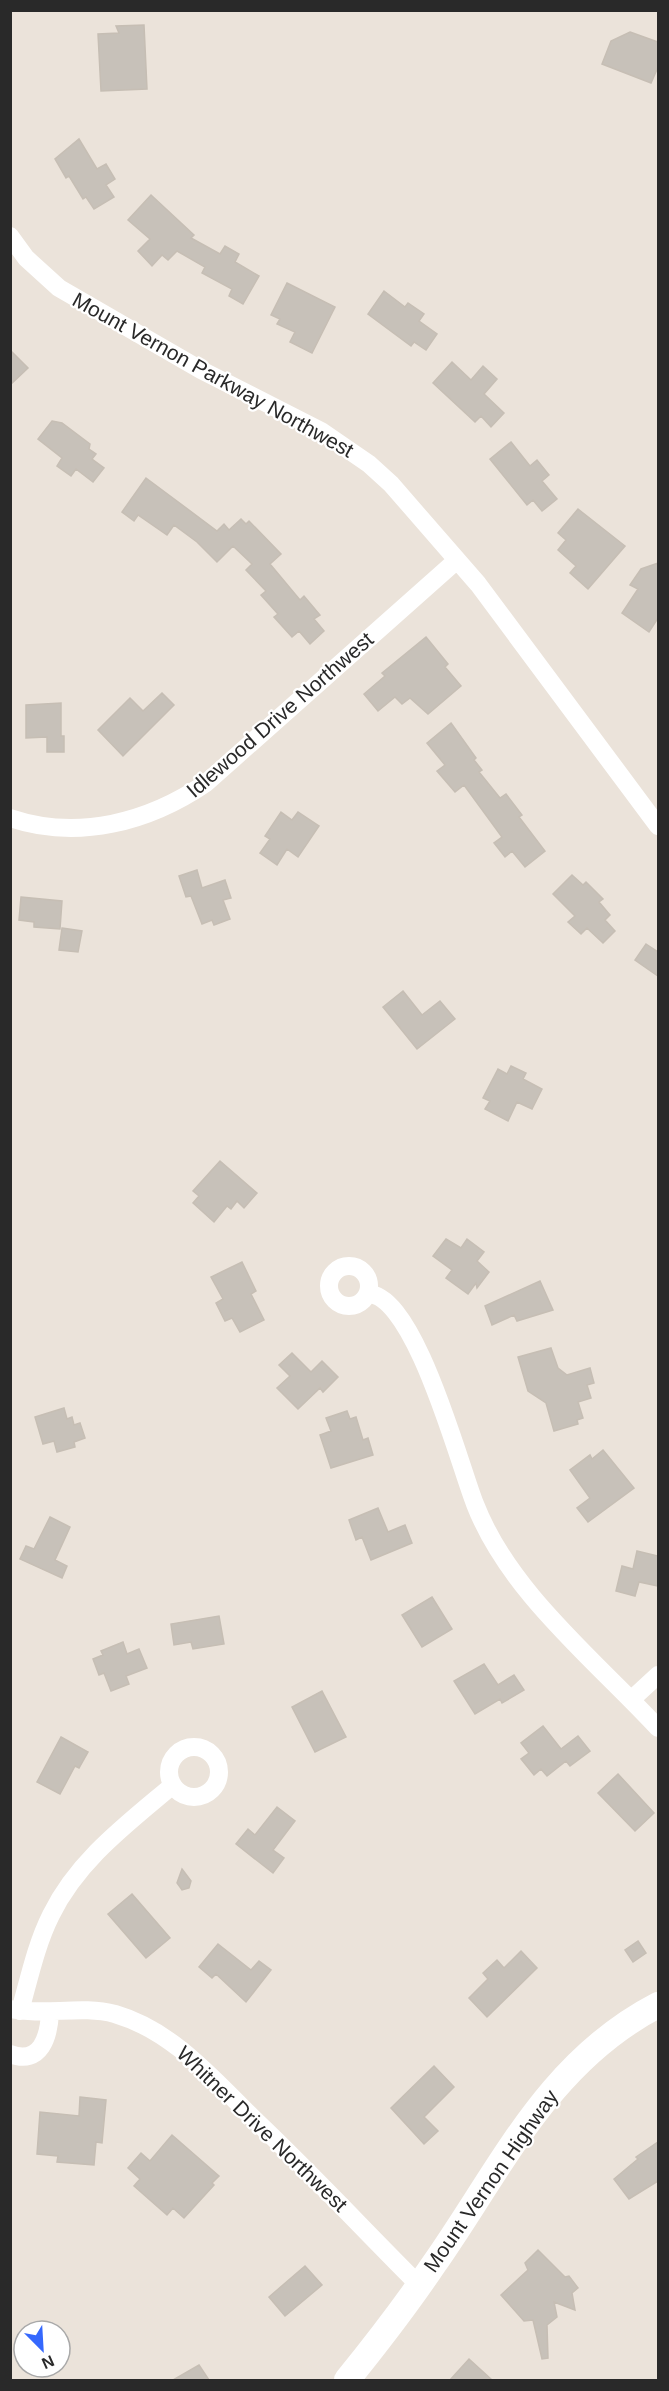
<svg xmlns="http://www.w3.org/2000/svg" width="669" height="2391" font-family="Helvetica,sans-serif">
<style>
.building{fill:#c7c1b9;stroke:#c6beb4;stroke-width:1.5}
.lines{fill:none;stroke-linecap:round;stroke-linejoin:round}
.street{stroke:#fff;stroke-width:18}
.secondary{stroke:#fff;stroke-width:26}
.labels{text-anchor:middle;stroke-width:4.5;stroke-linejoin:round;paint-order:stroke}
.street-label{font-size:21px;fill:#292929;stroke:#fff}
</style>
<rect width="100%" height="100%" fill="#ebe3da"/>
<path class="building" d="M144 25 147 89 101 91 98 34 119 33 116 26Z
M630 32 658 42V67L651 83 602 64 611 41Z
M79 139 97 169 106 164 115 179 106 185 114 197 94 209 86 197 83 199 69 176 66 178 55 159Z
M151 195 194 235 191 238 220 254 225 246 239 254 235 262 259 276 243 304 229 296 232 289 202 273 205 267 177 251 168 260 162 255 152 266 138 251 150 239 128 220Z
M287 283 335 307 312 353 290 342 295 332 277 324 280 319 271 315Z
M384 291 405 307 408 303 424 314 419 321 437 334 426 350 414 342 411 346 368 314Z
M10 350 28 368 10 385Z
M452 362 471 380 483 366 497 379 484 394 504 413 491 427 481 416 475 422 433 383Z
M52 421 62 423 90 444 89 449 96 454 92 459 104 468 93 482 76 469 71 476 57 466 62 458 38 439Z
M511 442 530 466 537 460 549 475 542 481 557 499 542 511 533 500 527 505 490 459Z
M146 478 217 531 224 524 229 530 241 519 246 524 249 521 281 554 270 564 300 600 304 596 320 615 314 619 324 631 310 644 299 631 292 637 274 617 278 614 261 595 266 591 246 570 252 564 233 546 217 562 197 542 174 525 167 535 138 515 134 521 122 512Z
M578 509 625 546 588 589 570 573 576 566 558 550 566 540 558 533Z
M658 563V618L649 632 622 613 638 589 630 585 641 569Z
M426 637 448 664 445 667 461 686 428 714 410 698 402 704 395 697 378 711 364 694 385 676 382 673Z
M162 693 174 705 123 756 98 730 130 698 143 711Z
M61 703V736H64V752H47V737L26 738V705Z
M451 723 476 758 474 760 482 770 479 772 500 798 506 794 522 815 519 817 545 851 525 867 512 851 505 857 494 843 502 837 464 785 455 792 437 771 445 765 427 743Z
M281 812 292 820 298 812 319 826 298 857 287 849 277 865 260 853 270 839 265 836Z
M197 870 202 888 225 880 231 898 223 900 230 919 214 925 212 920 202 924 191 896 186 897 179 876Z
M572 875 583 885 586 882 603 899 599 902 610 915 605 920 615 931 603 943 587 928 581 934 568 922 575 916 553 894Z
M21 897 62 901 60 929 34 927V922L19 920Z
M62 928 82 931 78 952 59 950Z
M646 944 658 952V976L635 960Z
M403 991 422 1015 440 1001 455 1019 417 1049 383 1007Z
M511 1066 526 1073 523 1079 542 1089 532 1109 517 1102 508 1121 485 1109 490 1101 483 1098 498 1069 507 1074Z
M220 1161 257 1193 244 1208 237 1201 231 1209 227 1206 214 1222 193 1203 199 1196 193 1191Z
M446 1239 461 1248 467 1239 484 1252 477 1261 489 1272 477 1288 476 1283 468 1294 446 1278 452 1270 433 1256Z
M242 1262 256 1291 251 1294 264 1320 240 1332 232 1318 225 1321 216 1303 223 1299 211 1277Z
M540 1281 553 1310 517 1321 514 1315 492 1325 485 1306Z
M551 1348 558 1368 567 1375 590 1368 594 1383 587 1385 591 1398 578 1402 583 1418 577 1420 578 1424 554 1431 546 1403 528 1391 518 1357Z
M292 1353 311 1372 322 1361 338 1377 323 1392 320 1388 298 1409 277 1388 290 1376 279 1365Z
M64 1408 67 1419 72 1417 74 1425 80 1423 85 1438 74 1442 75 1447 57 1452 54 1441 43 1444 35 1417Z
M347 1411 350 1419 356 1417 363 1440 368 1438 373 1455 331 1468 320 1435 331 1431 326 1418Z
M603 1450 634 1488 588 1522 577 1508 590 1498 570 1470 590 1455 592 1459Z
M378 1508 388 1532 405 1525 412 1543 371 1560 362 1537 356 1540 349 1520Z
M50 1517 70 1527 55 1560 67 1566 62 1578 20 1559 26 1546 34 1549Z
M637 1551 658 1556V1586L639 1582 635 1596 616 1591 622 1566 633 1569Z
M432 1597 452 1629 422 1647 402 1615Z
M219 1616 224 1644 193 1649 191 1642 174 1645 171 1624Z
M123 1642 127 1654 139 1649 147 1668 126 1676 129 1684 111 1691 104 1673 99 1675 93 1659 103 1655 101 1651Z
M484 1664 498 1685 514 1675 524 1690 502 1703 500 1699 475 1714 454 1681Z
M322 1691 346 1737 315 1752 292 1707Z
M543 1726 561 1749 578 1736 590 1751 570 1766 566 1761 547 1776 541 1769 534 1775 521 1759 529 1753 521 1743Z
M61 1737 88 1752 79 1768 75 1766 60 1794 37 1782Z
M618 1774 654 1813 635 1831 598 1793Z
M277 1807 295 1821 273 1850 284 1858 273 1873 236 1844 248 1829 255 1835Z
M182 1869 191 1881 189 1888 182 1890 177 1883Z
M132 1894 170 1938 146 1958 108 1914Z
M638 1941 646 1953 633 1962 625 1950Z
M218 1944 251 1970 259 1961 271 1970 246 2002 216 1974 212 1978 199 1967Z
M521 1951 537 1968 487 2017 469 1998 488 1979 483 1973 497 1960 504 1968Z
M434 2066 454 2087 424 2117 438 2131 424 2144 391 2108Z
M80 2097 106 2100 102 2143 96 2142 94 2165 57 2162 58 2156 37 2154 40 2112 79 2116Z
M172 2135 219 2176 212 2183 214 2185 184 2218 173 2208 167 2215 134 2186 140 2179 128 2168 141 2153 150 2161Z
M658 2142V2181L629 2199 614 2179 638 2159 636 2157Z
M538 2250 565 2277 569 2276 578 2288 572 2293 575 2310 554 2302 557 2317 547 2325 548 2358 542 2359 533 2320 524 2321 501 2295 528 2270 525 2263Z
M305 2266 322 2285 285 2316 269 2297Z
M469 2359 492 2380H450Z
M199 2365 209 2380H173Z"/>
<g class="lines">
<path class="street" d="M10 236 26 258 59 288 201 370 321 431 369 464 391 484 478 584 658 826
M10 818C78 841 149 822 206 783L457 560
M329 1286a20 20 0 1 1 40 0a20 20 0 1 1-40 0Z
M368 1294C415 1294 460 1467 475 1504 509 1592 595 1660 658 1728
M632 1699 658 1675
M169 1772a25 25 0 1 1 50 0a25 25 0 1 1-50 0Z
M10 2009C45 2016 81 2005 115 2014 173 2031 213 2079 255 2120 311 2173 364 2230 419 2285
M20 2011C29 1979 36 1945 51 1915 78 1860 127 1824 173 1785
M10 2054C41 2066 49 2036 50 2012"/>
<path class="secondary" d="M347 2380C377 2343 407 2304 434 2264 502 2167 548 2062 658 2005"/>
</g>
<g class="labels">
<g class="street-label">
<text transform="translate(213 375) rotate(29)" y="7">Mount Vernon Parkway Northwest</text>
<text transform="translate(280 715) rotate(-41)" y="7">Idlewood Drive Northwest</text>
<text transform="translate(262 2129) rotate(44)" y="7">Whitner Drive Northwest</text>
<text transform="translate(491 2181) rotate(-55)" y="7">Mount Vernon Highway</text>
</g>
</g>
<rect width="669" height="2391" fill="none" stroke="#292929" stroke-width="24"/>
<g transform="translate(42 2349) rotate(156)"><circle r="28" fill="#ffffff" stroke="#a9a9a9" stroke-width="1.5"/>
<path d="M0-4.5L10 22L0 15L-10 22Z" fill="#3568fd"/>
<text y="-9" font-size="16" font-weight="bold" text-anchor="middle" fill="#292929">N</text>
</g>
</svg>
